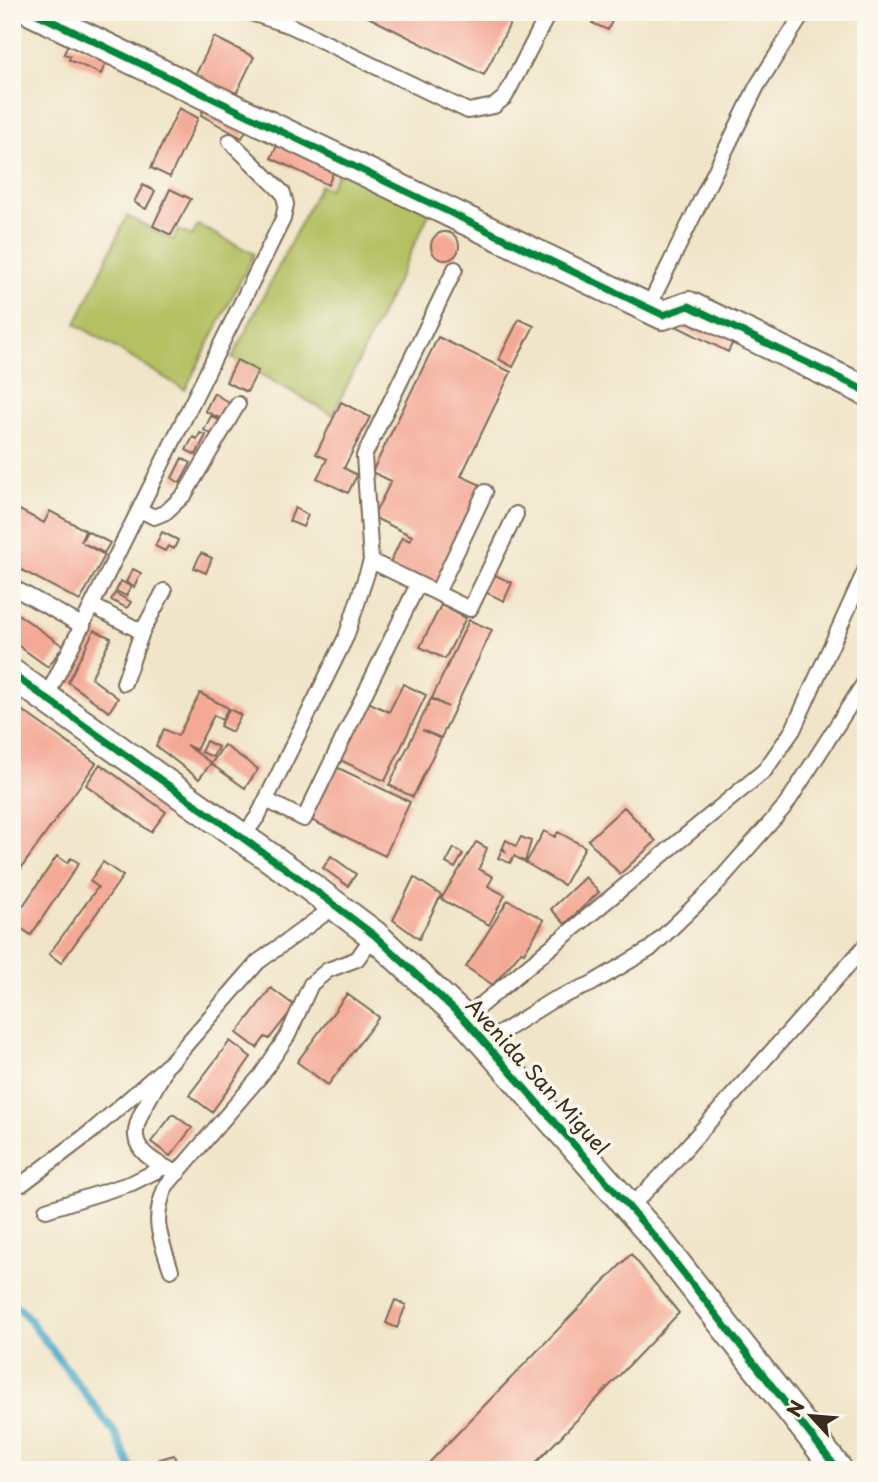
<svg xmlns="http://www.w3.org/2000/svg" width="878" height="1482" font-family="'Playpen Sans',sans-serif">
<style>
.green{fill:#b4c062;stroke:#787540;stroke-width:2}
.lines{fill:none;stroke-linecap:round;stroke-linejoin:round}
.stream{stroke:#49a9c8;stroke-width:8}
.building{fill:#f4a996}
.service-casing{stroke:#7b6b5a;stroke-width:18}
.minor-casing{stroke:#7b6b5a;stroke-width:32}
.service{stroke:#fff;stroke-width:14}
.minor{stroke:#fff;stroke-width:28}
.cycleway-casing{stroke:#fbf7ec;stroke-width:11}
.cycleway{stroke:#00873e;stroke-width:7}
.labels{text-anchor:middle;stroke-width:7;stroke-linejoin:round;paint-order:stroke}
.street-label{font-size:21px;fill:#3b2a1e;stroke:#fbf7ec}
</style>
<rect width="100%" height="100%" fill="#fbf7ec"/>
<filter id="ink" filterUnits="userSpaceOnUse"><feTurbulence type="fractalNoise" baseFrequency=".0143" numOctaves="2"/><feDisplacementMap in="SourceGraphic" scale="14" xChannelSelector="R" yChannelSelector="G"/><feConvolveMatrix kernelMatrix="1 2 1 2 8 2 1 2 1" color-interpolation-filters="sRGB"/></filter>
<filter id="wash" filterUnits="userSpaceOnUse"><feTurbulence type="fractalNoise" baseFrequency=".00686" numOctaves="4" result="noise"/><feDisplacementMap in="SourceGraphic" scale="28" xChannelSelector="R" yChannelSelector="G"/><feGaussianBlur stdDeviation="1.57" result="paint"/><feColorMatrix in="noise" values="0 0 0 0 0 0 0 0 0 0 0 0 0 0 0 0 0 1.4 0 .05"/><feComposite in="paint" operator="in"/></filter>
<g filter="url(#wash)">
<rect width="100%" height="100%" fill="#f1e5c9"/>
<path class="green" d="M341 167 431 210 333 415 232 358 320 185 329 189Z
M127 216 173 240 178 230 192 236 198 225 254 254 185 390 76 324Z"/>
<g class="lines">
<path class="stream" d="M12 1304 21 1309 115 1433 132 1470"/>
</g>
<g id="blocks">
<path class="building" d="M358 12H516L484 75Z
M597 12H616L608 30 592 23Z
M214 37 254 57 232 102 192 82Z
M68 44 109 55 101 74 69 60 70 56 64 54Z
M207 102 250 123 242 138 201 115Z
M179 108 198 118 170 177 151 168Z
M281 137 334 171 328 185 271 158Z
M143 185 155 191 146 209 134 202Z
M170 189 191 199 171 235 153 226Z
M431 246a14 14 0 1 1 28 0a14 14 0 1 1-28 0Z
M679 315 736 336 728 352 674 325Z
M519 319 534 326 513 367 499 359Z
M438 337 511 372 461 476 483 486 434 587 389 565 402 537 410 541 412 536 373 517 391 481 372 472Z
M237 360 258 371 247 392 226 382Z
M214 393 229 403 221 419 205 411Z
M341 402 370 417 344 468 357 475 348 493 317 478 327 459 316 454Z
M211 416 221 421 213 435 204 430Z
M200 433 206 435 196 455 186 450 193 437 197 439Z
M182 458 191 463 180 483 172 478Z
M12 506 44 523 50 511 85 530 81 542 87 531 110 543 104 553 83 543 105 555 80 601 12 565Z
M295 508 308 515 303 527 289 521Z
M162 532 178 540 174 549 168 546 165 551 155 546Z
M201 553 212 558 206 573 194 568Z
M133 569 141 573 134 587 126 582Z
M491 573 512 583 504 601 483 591Z
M121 581 131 587 126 596 116 591Z
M115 593 131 602 127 608 111 600Z
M441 605 466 618 445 659 420 647Z
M12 610 63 646 48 667 12 641Z
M469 620 492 630 441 738 422 730 441 739 413 797 389 785 431 699 448 707 432 698Z
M94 630 111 638 91 678 118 698 109 712 68 682Z
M403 684 426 695 385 781 338 759 366 701 389 712Z
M200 693 228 708 222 720 214 715 196 750 186 745 211 763 199 779 156 746 164 729 178 736Z
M12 703 96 763 12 881Z
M229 709 241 715 232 732 220 726Z
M206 741 218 747 213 757 201 752Z
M224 745 258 769 245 788 211 764Z
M100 764 166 812 151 832 86 785Z
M332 765 410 802 385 856 307 818Z
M624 807 656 841 620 874 588 840Z
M544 831 555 837 558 832 585 847 564 885 526 863Z
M521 837 531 841 525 862 514 856 510 863 498 858 502 849 505 851 503 847 506 840 516 846Z
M476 842 487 848 479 869 493 877 488 886 505 895 489 925 441 899Z
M454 848 463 854 455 868 446 863Z
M57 856 67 863 71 858 79 863 31 935 12 922Z
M331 856 356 874 348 886 323 868Z
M103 862 123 876 61 963 49 954 98 887 90 881Z
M414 877 441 895 419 939 393 920Z
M585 877 599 892 565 924 551 909Z
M508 900 544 920 524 953 521 952 493 985 466 967Z
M271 988 295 1006 269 1039 265 1037 257 1048 237 1033Z
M347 994 379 1017 328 1085 297 1062Z
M230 1041 251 1057 212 1112 189 1095Z
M173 1114 192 1128 170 1156 151 1142Z
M631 1254 679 1313 529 1470H422Z
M395 1300 406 1305 397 1328 386 1323Z
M174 1455 179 1470H160L157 1460Z"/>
</g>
</g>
<g filter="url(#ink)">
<use href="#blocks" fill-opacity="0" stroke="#7b6b5a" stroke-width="2"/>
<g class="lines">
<g class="service-casing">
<path id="service" d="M248 12 291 26 468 111 494 106 505 97 549 12
M455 269 364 456 371 561 470 609 516 514
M648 308 757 86 804 12
M140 510 154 517 166 512 185 494 238 404
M12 587 83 626
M437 593 485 492
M93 606 142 632
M124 683 142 632 164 591
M46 698 283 219 286 204 283 193 230 141
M266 800 304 819 418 584
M242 838 258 816 346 637 371 561
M464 1019 765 770 793 730 866 569
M485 1043 551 1001 591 984 650 949 712 889 786 805 866 680
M163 1074C137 1122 112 1146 178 1173
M22 1184 92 1131 170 1063 258 962 327 912 333 904
M629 1208 661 1176 866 945
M46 1210 132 1183 164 1167
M171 1270C160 1236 151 1221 166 1186L262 1074 288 1035 311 984 328 970 357 959 374 935"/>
</g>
<g class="minor-casing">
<path id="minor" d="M33 12 663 315 689 306 866 391
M12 674 296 876 374 935 464 1019 656 1238 838 1470"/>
</g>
<use href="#service" class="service"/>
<use href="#minor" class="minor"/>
<g class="cycleway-casing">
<path id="cycleway" d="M33 12 663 315 689 306 866 391
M12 674 296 876 374 935 464 1019 656 1238 838 1470"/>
</g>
<use href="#cycleway" class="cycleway"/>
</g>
</g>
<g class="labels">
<g class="street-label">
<text transform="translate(537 1077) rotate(48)" y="7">Avenida San Miguel</text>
</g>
</g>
<rect width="878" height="1482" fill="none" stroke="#fbf7ec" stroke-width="42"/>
<g transform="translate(811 1416) rotate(296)" stroke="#fbf7ec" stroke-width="5" paint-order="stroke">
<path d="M0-5L12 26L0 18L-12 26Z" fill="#3b2a1e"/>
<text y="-10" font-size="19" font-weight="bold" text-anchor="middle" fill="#3b2a1e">N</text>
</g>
</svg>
